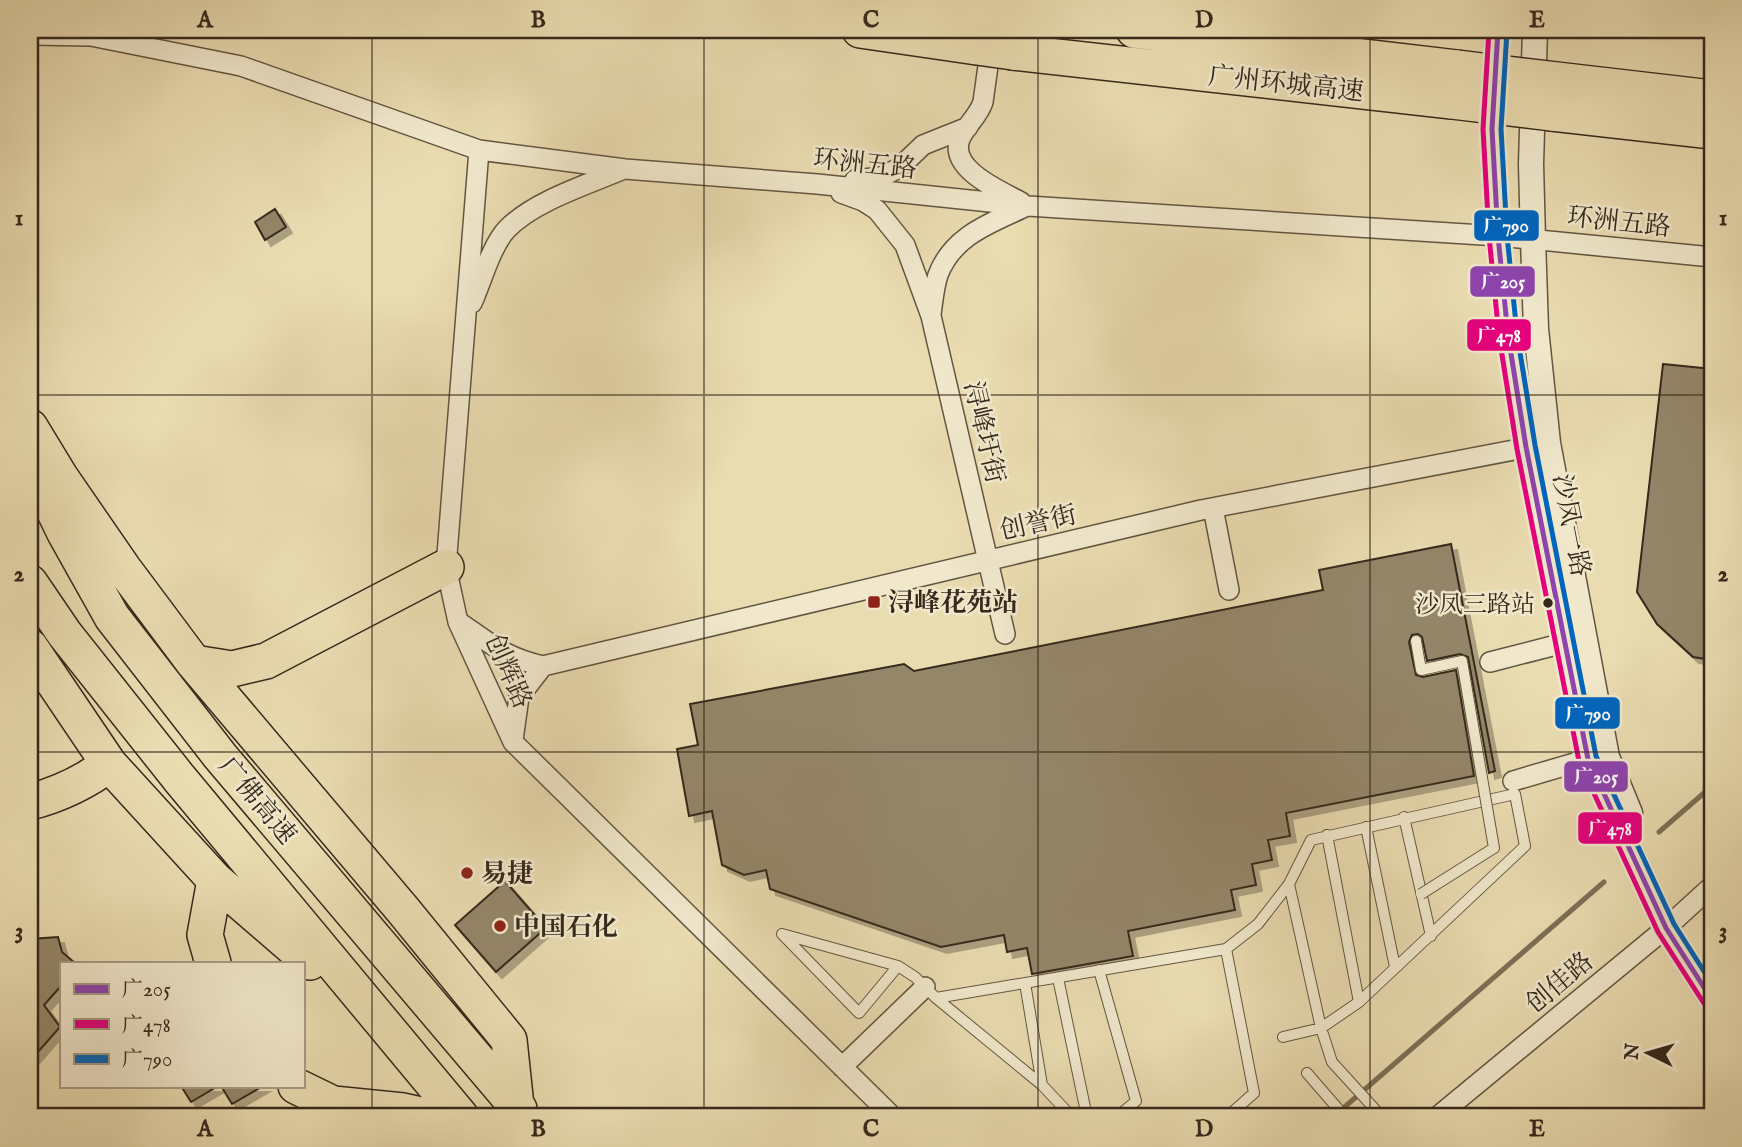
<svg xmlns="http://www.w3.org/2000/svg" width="1742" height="1147" font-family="'IM FELL English','Noto Serif SC',serif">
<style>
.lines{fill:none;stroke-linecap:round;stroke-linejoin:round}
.stream{stroke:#7d7057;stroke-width:5}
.building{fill:#948669;stroke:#36291c;stroke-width:2;filter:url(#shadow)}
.service-casing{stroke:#635641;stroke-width:12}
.minor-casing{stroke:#635641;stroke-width:22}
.tertiary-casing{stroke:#635641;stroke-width:27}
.motorway-casing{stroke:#36291c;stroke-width:38}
.service{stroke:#f1e8cc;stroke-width:10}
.minor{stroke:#f1e8cc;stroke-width:19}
.tertiary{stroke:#f1e8cc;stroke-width:24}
.motorway{stroke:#eadcb1;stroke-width:35}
.service-bridge-casing{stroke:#635641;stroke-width:12;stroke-linecap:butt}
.motorway-bridge-casing{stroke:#36291c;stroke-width:38;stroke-linecap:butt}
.service-bridge{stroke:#f1e8cc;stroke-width:10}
.motorway-bridge{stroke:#eadcb1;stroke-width:35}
.bus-1-casing{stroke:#f1e8cc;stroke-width:10}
.bus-2-casing{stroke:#f1e8cc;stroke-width:10}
.bus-3-casing{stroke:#f1e8cc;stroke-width:10}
.bus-1{stroke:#8e44ad;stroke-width:5}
.bus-2{stroke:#e5007d;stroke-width:5}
.bus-3{stroke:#0065bd;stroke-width:5}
.grid{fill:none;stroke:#36291c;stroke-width:2;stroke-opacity:0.55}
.poi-dot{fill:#8f2418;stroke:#f1e8cc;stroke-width:2.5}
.bus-dot{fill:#36291c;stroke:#f1e8cc;stroke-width:2.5}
.labels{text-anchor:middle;stroke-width:5;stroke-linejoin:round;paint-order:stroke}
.bus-label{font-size:24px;fill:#36291c;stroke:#f1e8cc;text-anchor:end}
.street-label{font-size:26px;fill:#36291c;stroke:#f1e8cc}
.poi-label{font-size:26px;font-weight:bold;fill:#36291c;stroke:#f1e8cc;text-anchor:start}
.line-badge{stroke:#f1e8cc;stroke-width:2.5}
.badge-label{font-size:19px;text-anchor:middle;font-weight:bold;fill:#fff}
.neatline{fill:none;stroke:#36291c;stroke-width:2.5}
.grid-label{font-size:23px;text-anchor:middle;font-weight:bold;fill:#36291c}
</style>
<defs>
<filter id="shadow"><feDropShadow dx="6" dy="6" stdDeviation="0" flood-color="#0004"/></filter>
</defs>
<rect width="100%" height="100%" fill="#eadcb1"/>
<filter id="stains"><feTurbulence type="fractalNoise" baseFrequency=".00286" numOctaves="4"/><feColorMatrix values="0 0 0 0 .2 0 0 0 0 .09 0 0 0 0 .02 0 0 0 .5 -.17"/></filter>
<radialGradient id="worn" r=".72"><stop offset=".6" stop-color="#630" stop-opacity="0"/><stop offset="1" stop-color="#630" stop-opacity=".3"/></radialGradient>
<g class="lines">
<path class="stream" d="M1659 832 1712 786
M1333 1117 1604 882"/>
</g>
<path class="building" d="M275 209 286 227 265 240 255 222Z
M1663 364 1712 369V660L1693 657 1657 624 1637 592Z
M1451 544 1495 771 1489 773 1468 657 1460 654 1427 661 1422 637 1418 634 1412 635 1409 642 1416 675 1423 677 1456 670 1474 776 1286 813 1290 836 1268 840 1272 860 1252 864 1256 885 1231 890 1235 910 1128 931 1133 956 1032 974 1027 948 1007 952 1004 935 941 947 770 889 766 870 744 875 722 865 712 811 689 816 677 749 698 745 690 704 904 664 914 671 1323 590 1319 570Z
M505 881 546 928 496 972 455 925Z
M58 937 62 952 75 963H61V986L44 1005 60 1027 30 1061V939Z
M181 1086H218L191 1102Z
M221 1086H263L232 1104Z"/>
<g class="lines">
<g class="service-casing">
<path id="service" d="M1404 817 1431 936
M1366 827 1395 967
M1327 835 1359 1002
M782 934 898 966 915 977 936 998 1042 1085 1072 1117
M782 934 859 1013 898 966
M1226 949 1254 1093 1227 1117
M1099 970 1136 1101 1117 1117
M1058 978 1087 1117
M1025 983 1042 1085
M936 998 1226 949 1258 924 1289 884
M1283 1037 1321 1028 1359 1002 1525 846 1515 794 1311 840 1289 884 1321 1028 1332 1062 1382 1117
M1307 1073 1345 1117"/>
</g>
<g class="minor-casing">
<path id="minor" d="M993 30 983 102C978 117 966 125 960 139 948 169 1001 191 1021 202
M30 35 91 36 241 66 479 150 625 169 817 184 1028 206 1498 236 1712 257
M479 150 446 567 458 622 513 742 893 1117
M855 180 881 177 899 168 923 145 968 127
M841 193 863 201 877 210 905 245 931 316 1005 634
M472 303C482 281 491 246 507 229 534 201 589 184 624 169
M931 314C933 301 934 287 938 275 953 235 991 223 1027 206
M1213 508 1229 590
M459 622C491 644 504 657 543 666L1201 510 1540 445
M1490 662 1564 643
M513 740 519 697 543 666
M1513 781 1588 759
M842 1067 925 987
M1437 1117 1666 928 1712 886"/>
</g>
<g class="tertiary-casing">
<path id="tertiary" d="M1498 30 1492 129 1498 236 1508 335 1526 447 1588 759 1666 928 1712 1000
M1535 30 1531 164 1533 239 1536 329 1548 443 1607 757 1630 813"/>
</g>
<g class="motorway-casing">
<path id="motorway" d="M860 30 977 47
M1134 30 1457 68
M1013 52 1452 101
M1557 80 1712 98
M1552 113 1712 131
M30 427 61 478 123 568 194 663 403 910 509 1040 516 1106
M33 467 65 533 112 617 220 756 519 1109
M30 583 64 633 179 778 461 1117
M30 647 109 764 215 880 310 962
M194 663 232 669 266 661 446 567
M30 802C60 794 84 783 109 764
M213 963 205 935 215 880
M296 1086 333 1104 403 1111 430 1117"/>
</g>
<use href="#service" class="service"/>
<use href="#minor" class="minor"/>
<use href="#tertiary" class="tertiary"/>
<use href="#motorway" class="motorway"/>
<g class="service-bridge-casing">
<path id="service-bridge" d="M1416 641 1421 670 1462 661 1494 848 1421 894"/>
</g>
<g class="motorway-bridge-casing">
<path id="motorway-bridge" d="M977 47 1013 52
M1457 68 1557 80
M1452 101 1552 113"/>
</g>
<use href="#service-bridge" class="service-bridge"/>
<use href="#motorway-bridge" class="motorway-bridge"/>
<g class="bus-1-casing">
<path id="bus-1" d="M1498 30 1492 129 1498 236 1508 335 1526 447 1588 759 1666 928 1712 1000"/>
</g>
<g class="bus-2-casing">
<path id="bus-2" d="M1489 30 1483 129 1489 236 1499 336 1517 449 1579 761 1658 932 1705 1005"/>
</g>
<g class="bus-3-casing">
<path id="bus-3" d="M1507 31 1501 129 1507 235 1517 334 1535 445 1596 756 1674 924 1712 984"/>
</g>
<use href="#bus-1" class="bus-1"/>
<use href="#bus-2" class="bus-2"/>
<use href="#bus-3" class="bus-3"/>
</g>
<path class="grid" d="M372 30V1117M704 30V1117M1038 30V1117M1370 30V1117M30 395H1712M30 752H1712"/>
<g class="poi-dot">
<rect x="867" y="595" width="14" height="14" rx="3.5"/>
<circle cx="467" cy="873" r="7"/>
<circle cx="500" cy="926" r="7"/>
</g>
<circle class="bus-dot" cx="1548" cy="603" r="6"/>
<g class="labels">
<g class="bus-label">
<text x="1535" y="612">沙凤三路站</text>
</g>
<g class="street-label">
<text transform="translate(1286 83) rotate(6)" y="9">广州环城高速</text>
<text transform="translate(865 163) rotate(6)" y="9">环洲五路</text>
<text transform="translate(1619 221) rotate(6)" y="9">环洲五路</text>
<text transform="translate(985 432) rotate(77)" y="9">浔峰圩街</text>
<text transform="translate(1038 522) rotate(-13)" y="9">创誉街</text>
<text transform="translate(1572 525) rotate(79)" y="9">沙凤一路</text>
<text transform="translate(509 671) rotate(66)" y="9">创辉路</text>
<text transform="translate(258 800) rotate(50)" y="9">广佛高速</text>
<text transform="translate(1559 982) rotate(-40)" y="9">创佳路</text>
</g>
<g class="poi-label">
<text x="888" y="611">浔峰花苑站</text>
<text x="481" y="882">易捷</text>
<text x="514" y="935">中国石化</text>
</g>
</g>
<g class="line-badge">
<rect x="1473" y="209" width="67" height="33" rx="7" fill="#0065bd"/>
<rect x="1469" y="265" width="67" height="33" rx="7" fill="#8e44ad"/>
<rect x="1466" y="318" width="66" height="34" rx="7" fill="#e5007d"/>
<rect x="1554" y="696" width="67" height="34" rx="7" fill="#0065bd"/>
<rect x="1563" y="760" width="66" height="33" rx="7" fill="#8e44ad"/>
<rect x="1577" y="811" width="66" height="34" rx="7" fill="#e5007d"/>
</g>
<g class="badge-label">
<text x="1506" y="232">广790</text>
<text x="1503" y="288">广205</text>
<text x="1499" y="342">广478</text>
<text x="1588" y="720">广790</text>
<text x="1596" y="783">广205</text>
<text x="1610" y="835">广478</text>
</g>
<rect width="1742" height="1147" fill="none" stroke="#eadcb1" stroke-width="77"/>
<rect x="60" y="962" width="245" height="126" fill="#f1e8cc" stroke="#a69c86" stroke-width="2"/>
<rect x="74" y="984" width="35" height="10" fill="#8e44ad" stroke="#a69c86" stroke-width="2"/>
<text x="122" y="996" font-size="21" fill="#36291c">广205</text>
<rect x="74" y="1019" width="35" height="10" fill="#e5007d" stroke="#a69c86" stroke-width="2"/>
<text x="122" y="1032" font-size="21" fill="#36291c">广478</text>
<rect x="74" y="1054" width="35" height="10" fill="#0065bd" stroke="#a69c86" stroke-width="2"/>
<text x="122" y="1066" font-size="21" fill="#36291c">广790</text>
<g transform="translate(1648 1053) rotate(275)" stroke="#f1e8cc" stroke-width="5" paint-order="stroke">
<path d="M0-5L12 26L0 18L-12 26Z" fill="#36291c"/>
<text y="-10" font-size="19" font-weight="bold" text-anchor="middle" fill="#36291c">N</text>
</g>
<rect x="38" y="38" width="1666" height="1070" class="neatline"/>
<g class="grid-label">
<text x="205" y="27">A</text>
<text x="538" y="27">B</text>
<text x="871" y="27">C</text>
<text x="1204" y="27">D</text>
<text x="1537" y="27">E</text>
<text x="19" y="225">1</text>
<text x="1723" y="225">1</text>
<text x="19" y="581">2</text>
<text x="1723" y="581">2</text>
<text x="19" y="938">3</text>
<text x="1723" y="938">3</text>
<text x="205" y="1136">A</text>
<text x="538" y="1136">B</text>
<text x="871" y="1136">C</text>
<text x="1204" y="1136">D</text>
<text x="1537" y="1136">E</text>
</g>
<rect width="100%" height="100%" filter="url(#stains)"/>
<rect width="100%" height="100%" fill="url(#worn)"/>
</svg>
